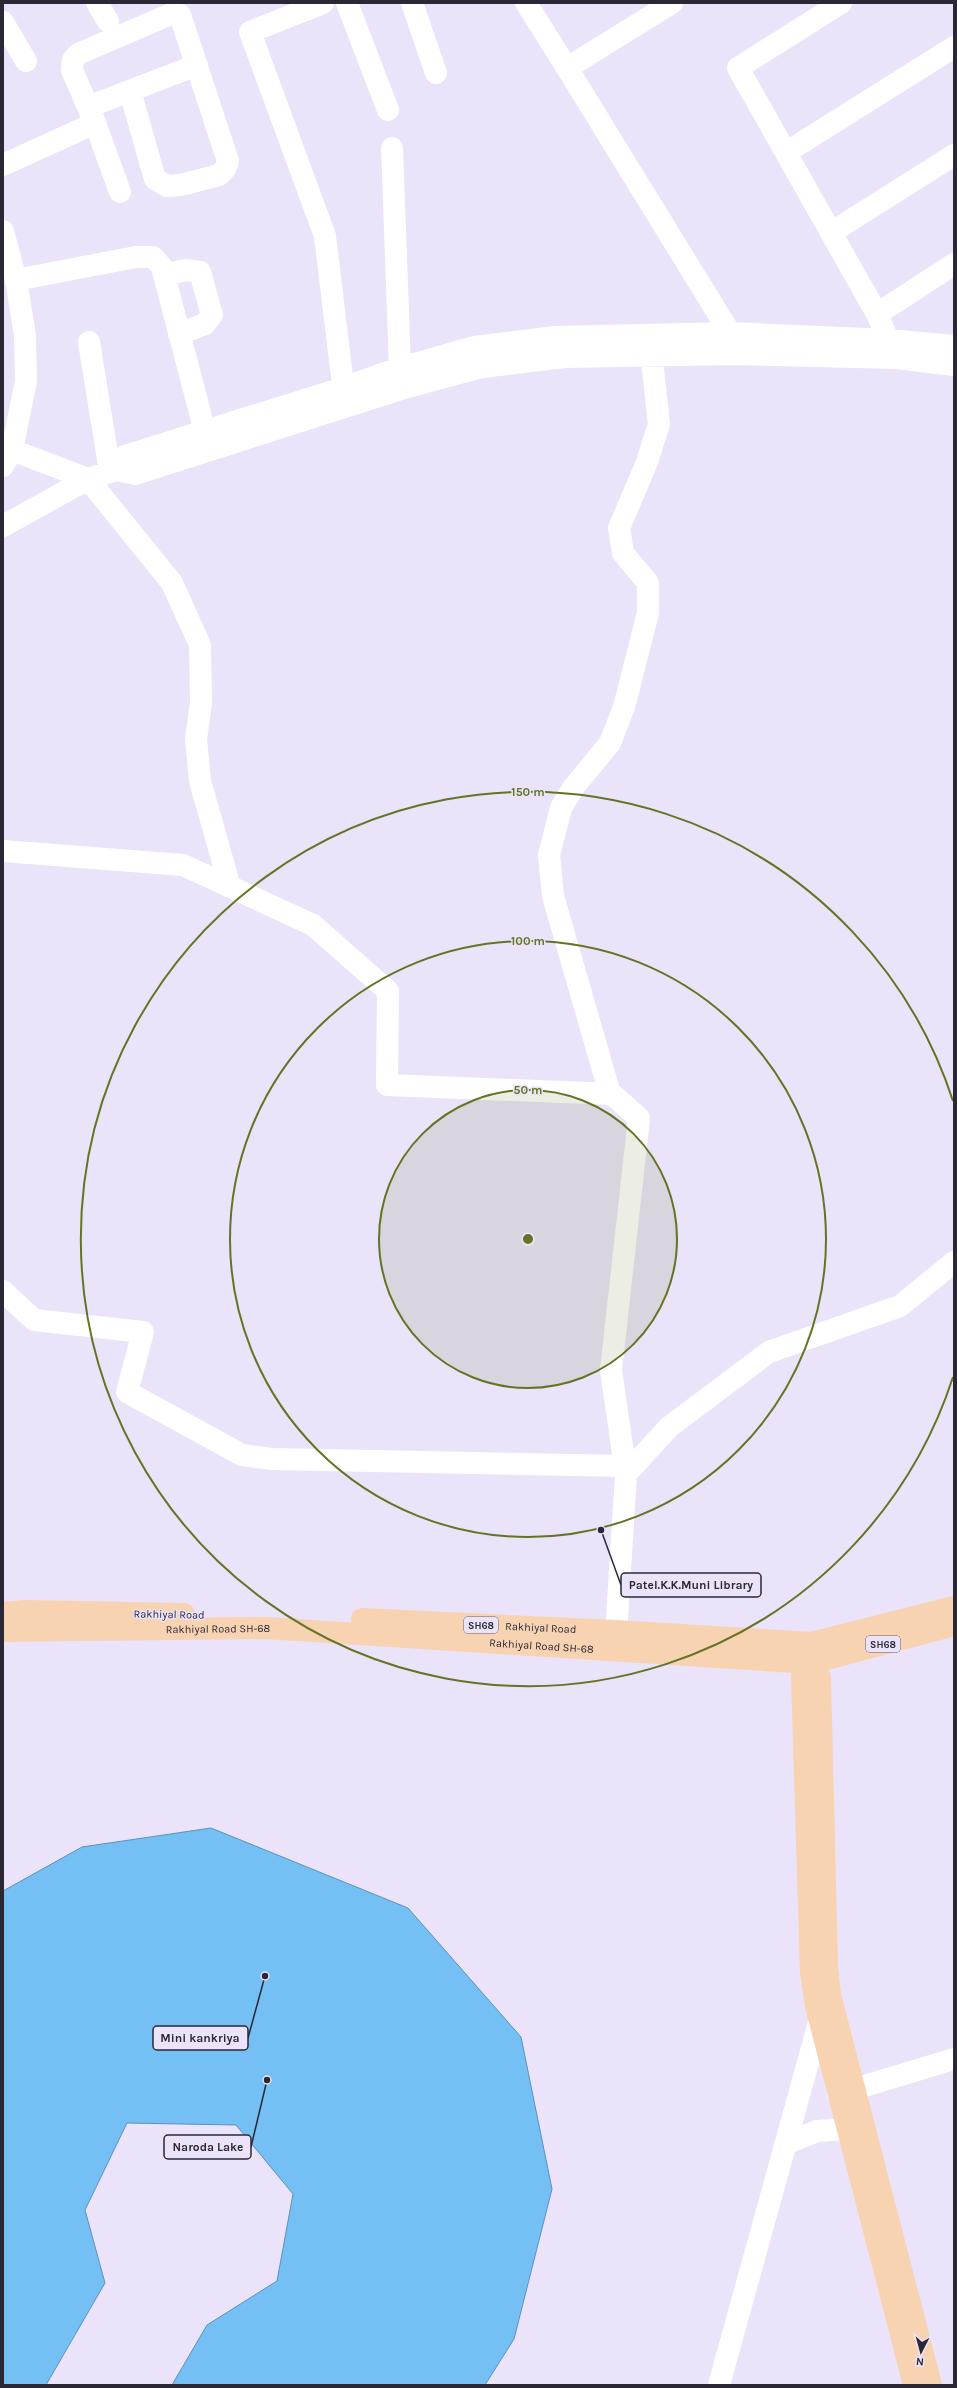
<svg xmlns="http://www.w3.org/2000/svg" width="957" height="2388" font-family="Karla,sans-serif">
<style>
.water{fill:#74bff4;stroke:#5e91bb}
.lines{fill:none;stroke-linecap:round;stroke-linejoin:round}
.minor{stroke:#fff;stroke-width:22}
.major{stroke:#f8d3b2;stroke-width:22}
.ring{fill:none;stroke:#637523;stroke-width:2}
.labels{text-anchor:middle;stroke-width:3;stroke-linejoin:round;paint-order:stroke}
.shield{fill:#eae3f9;stroke:#655f70;stroke-width:1}
.shield-label{font-size:10px;font-weight:bold;fill:#2c2735}
.street-label{font-size:11px;fill:#2c2735;stroke:#eae3f9}
.centre{fill:#637523;stroke:#eae3f9;stroke-width:2}
.ring-label{font-size:12px;text-anchor:middle;font-weight:bold;fill:#637523;stroke:#eae3f9;stroke-width:3;stroke-linejoin:round;paint-order:stroke}
.leader{fill:none;stroke:#2c2735;stroke-width:1.5}
.callout-dot{fill:#2c2735;stroke:#eae3f9;stroke-width:1.5}
.callout{fill:#eae3f9;stroke:#2c2735;stroke-width:1.5}
.callout-label{font-size:12px;text-anchor:middle;font-weight:bold;fill:#2c2735}
</style>
<rect width="100%" height="100%" fill="#eae3f9"/>
<path class="water" d="M211 1828 408 1908 521 2037 552 2189 514 2339 485 2385H172L207 2325 277 2281 293 2194 236 2125 127 2123 85 2210 105 2283 46 2385H3V1891L82 1847Z"/>
<g class="lines">
<path class="minor" d="M97 3 108 21
M323 3 250 32 325 236 345 402
M347 3 388 110
M412 3 436 73
M526 3 567 68 672 3
M841 3 738 68 877 314 888 340
M3 22 26 61
M567 68 730 333
M88 107 197 65
M392 148 400 368
M787 152 954 47
M3 165 95 123
M120 192 95 123 72 70 73 60 78 54 171 14 180 15 228 161 225 169 219 175 181 185 167 186 155 179 130 91
M3 231 16 280 25 335 26 381 12 450 3 466
M832 232 954 155
M164 275 185 270 200 272 212 315 205 324 179 334
M16 280 136 257H153L162 267 205 432
M877 314 954 264
M89 342 110 472
M12 450 88 479 172 583 200 645 201 703 196 739 200 781 230 887
M116 470 125 456 343 388 400 368 474 347 555 337 730 333 888 340 954 346
M3 526 88 479 116 470 135 474 401 389 482 367 565 357 735 354 896 358 954 365
M3 851 183 865 313 925 388 991 387 1085 612 1094 639 1118 611 1370 626 1474 615 1650
M610 1094 553 896 549 855 561 808 573 788 610 743 624 707 648 613V583L623 553 619 528 647 462 659 424 650 343
M3 1291 34 1320 143 1332 127 1392 242 1455 272 1459 625 1466
M626 1474 669 1427 769 1352 900 1306 954 1262
M838 2094 954 2059
M785 2144 817 2131 847 2129
M719 2385 820 2019 826 2015"/>
<g class="major">
<path d="M3 1613 26 1611 184 1614"/>
<path id="s1" d="M362 1619 616 1631 812 1643 954 1607"/>
<path id="s2" d="M3 1631 266 1628 811 1663 954 1625"/>
<path d="M811 1652V1663L802 1677 811 1972 816 2006 914 2385"/>
<path d="M811 1663 820 1677 827 1966 830 1995 931 2385"/>
</g>
</g>
<circle cx="528" cy="1239" r="149" fill="#637523" fill-opacity=".12"/>
<g class="ring">
<circle cx="528" cy="1239" r="149"/>
<circle cx="528" cy="1239" r="298"/>
<path d="M953 1377A447 447 0 1 1 953 1101"/>
</g>
<g class="labels">
<g class="shield">
<rect x="464" y="1617" width="34" height="16" rx="3"/>
<rect x="866" y="1636" width="34" height="16" rx="3"/>
</g>
<g class="shield-label">
<text x="481" y="1629">SH68</text>
<text x="883" y="1648">SH68</text>
</g>
<g class="street-label">
<text transform="translate(169 1614) rotate(1)" y="4">Rakhiyal Road</text>
<text dy="4" stroke="none"><textPath href="#s1" startOffset="179">Rakhiyal Road</textPath></text>
<text dy="4" stroke="none"><textPath href="#s2" startOffset="215">Rakhiyal Road SH-68</textPath></text>
<text dy="4" stroke="none"><textPath href="#s2" startOffset="539">Rakhiyal Road SH-68</textPath></text>
</g>
</g>
<circle cx="528" cy="1239" r="6" class="centre"/>
<g class="ring-label">
<text x="528" y="796">150 m</text>
<text x="528" y="945">100 m</text>
<text x="528" y="1094">50 m</text>
</g>
<path class="leader" d="M601 1530L621 1585M265 1976L248 2038M267 2080L251 2147"/>
<g class="callout-dot">
<circle cx="601" cy="1530" r="4"/>
<circle cx="265" cy="1976" r="4"/>
<circle cx="267" cy="2080" r="4"/>
</g>
<g class="callout">
<rect x="621" y="1573" width="140" height="24" rx="4"/>
<rect x="153" y="2026" width="95" height="24" rx="4"/>
<rect x="164" y="2135" width="87" height="24" rx="4"/>
</g>
<g class="callout-label">
<text x="691" y="1589">Patel.K.K.Muni Library</text>
<text x="200" y="2042">Mini kankriya</text>
<text x="208" y="2151">Naroda Lake</text>
</g>
<rect width="957" height="2388" fill="none" stroke="#2c2735" stroke-width="8"/>
<g transform="translate(921 2352) rotate(186)" stroke="#eae3f9" stroke-width="3" paint-order="stroke">
<path d="M0-3L7 15L0 10L-7 15Z" fill="#2c2735"/>
<text y="-6" font-size="11" font-weight="bold" text-anchor="middle" fill="#2c2735">N</text>
</g>
</svg>
